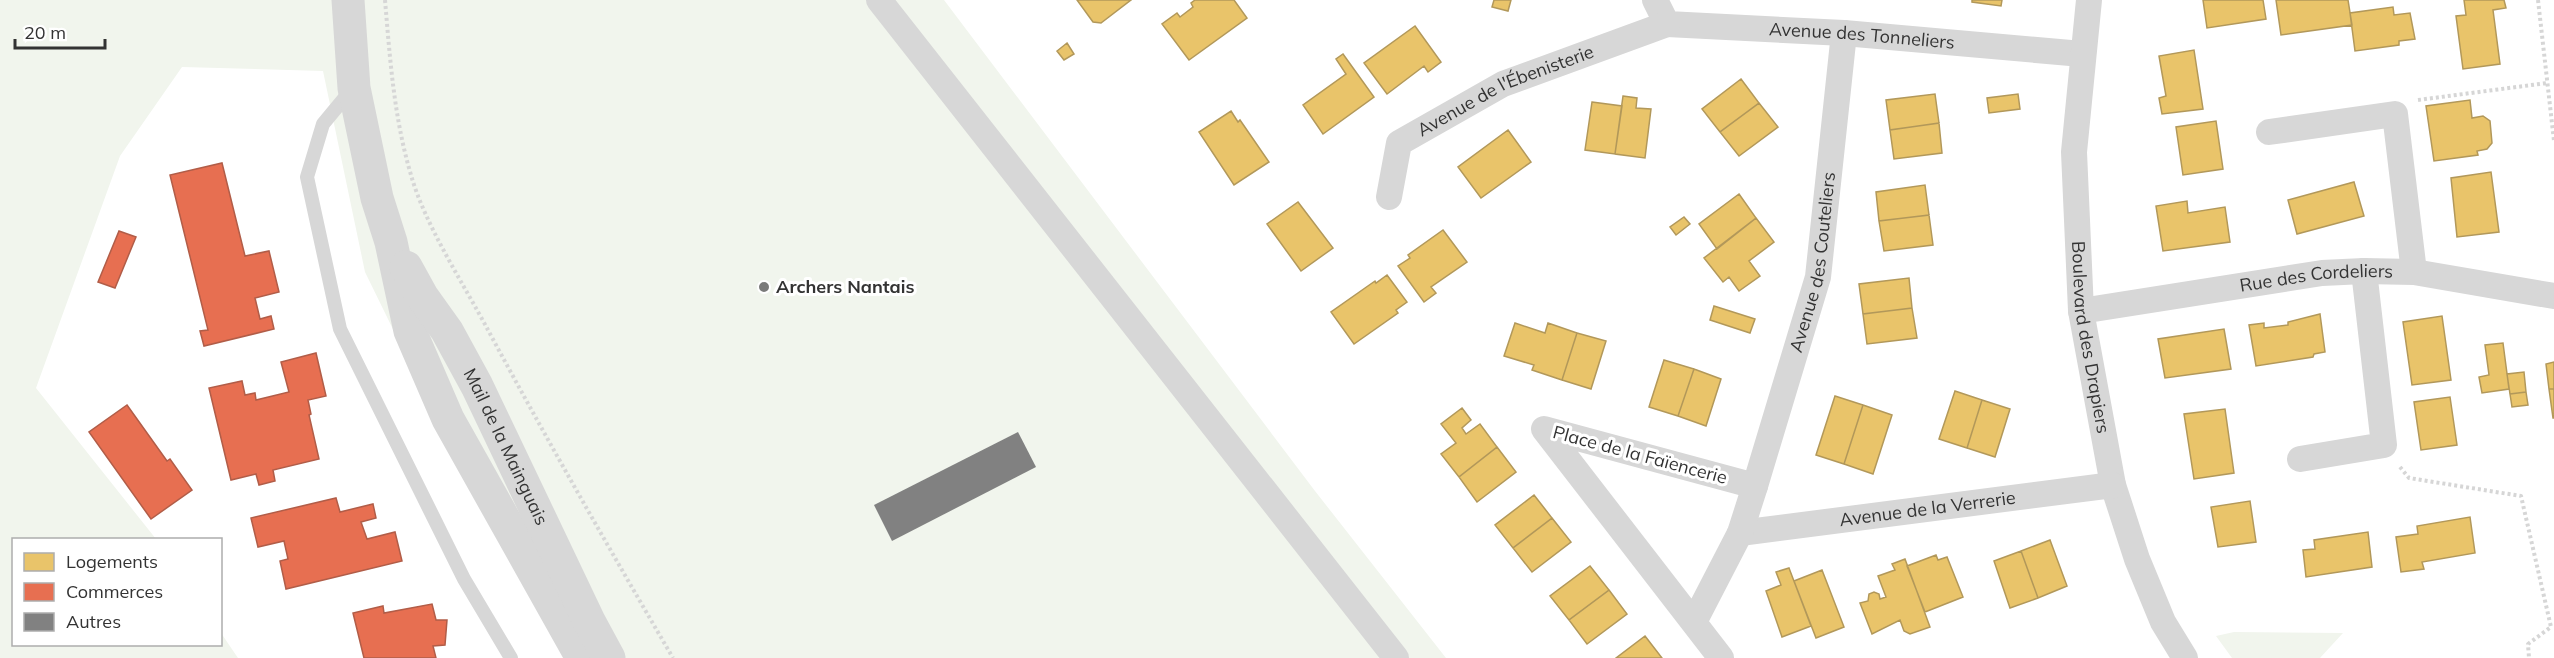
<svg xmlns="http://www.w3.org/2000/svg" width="2554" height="658" font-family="Mulish,sans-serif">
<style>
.green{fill:#f1f5ed}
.homes{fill:#e9c46a;stroke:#b2985a;stroke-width:1.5}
.shops{fill:#e76f51;stroke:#b15d48;stroke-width:1.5}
.building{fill:#818181}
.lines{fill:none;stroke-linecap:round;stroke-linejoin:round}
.path{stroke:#d6d6d6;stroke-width:4;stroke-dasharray:3 3;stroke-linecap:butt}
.service{stroke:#d7d7d7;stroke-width:14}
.minor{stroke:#d7d7d7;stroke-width:26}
.tertiary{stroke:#d7d7d7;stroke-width:33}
.poi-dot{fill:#7a7a7a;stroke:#fff;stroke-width:2}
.labels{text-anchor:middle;stroke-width:6;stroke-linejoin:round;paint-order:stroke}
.street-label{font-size:18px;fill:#333;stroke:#fff}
.poi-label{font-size:18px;font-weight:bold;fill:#333;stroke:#fff;text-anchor:start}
</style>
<rect width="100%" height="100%" fill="#fff"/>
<path class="green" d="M0 0H944L1315 491 1446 658H570L429 403 365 272 323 71 182 67 120 156 36 388 156 539 14 540V644H220L221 633 238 658H0Z
M2234 632 2343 633 2320 658H2232L2216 636Z"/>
<path class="homes" d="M1077 0H1131L1101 23 1093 22Z
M1195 0H1234L1247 18 1189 60 1162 24 1177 13 1180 17 1193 7 1191 3Z
M1494 0H1511L1508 11 1492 7Z
M1972 0H2002L2001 6 1972 2Z
M2203 0H2263L2266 19 2207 28Z
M2276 0H2348L2352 25 2281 35Z
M2464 0H2504L2506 8 2493 10 2500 64 2463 69 2456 16 2466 15Z
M2393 7 2394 15 2410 13 2415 39 2399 41V45L2355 51 2350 13Z
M1415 26 1441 62 1428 72 1424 66 1387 94 1364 63Z
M1067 43 1074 54 1064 60 1057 51Z
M2194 50 2203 109 2162 114 2159 98 2166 96 2159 56Z
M1343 54 1374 97 1323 134 1303 105 1346 74 1336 59Z
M1741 79 1759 103 1720 132 1702 109Z
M1935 94 1939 123 1890 130 1886 100Z
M2018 94 2020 109 1989 113 1987 98Z
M1623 96 1637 98 1636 108 1651 109 1645 158 1615 154Z
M2470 100 2472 118 2483 116 2490 121 2492 143 2487 149 2477 151 2478 155 2434 161 2426 106Z
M1592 102 1622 106 1615 154 1585 150Z
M1759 103 1778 127 1739 156 1720 132Z
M1231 111 1238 122 1240 120 1269 162 1234 185 1199 132Z
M2216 121 2223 169 2183 175 2176 127Z
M1939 123 1942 153 1894 159 1890 130Z
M1508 130 1531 162 1481 198 1458 167Z
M2491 172 2499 232 2457 237 2451 178Z
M2354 182 2364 216 2297 234 2288 200Z
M1925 185 1929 215 1879 221 1876 192Z
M1739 194 1756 218 1717 249 1699 224Z
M2187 201 2188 213 2225 207 2230 242 2163 251 2156 206Z
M1298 202 1333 248 1301 271 1267 224Z
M1929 215 1933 245 1884 251 1879 221Z
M1684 217 1690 224 1676 235 1670 227Z
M1756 218 1774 242 1749 261 1760 276 1739 291 1729 277 1723 282 1704 258Z
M1443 230 1467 262 1431 287 1436 293 1424 302 1398 266 1410 258 1408 255Z
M1387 275 1407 302 1396 310 1398 313 1354 344 1331 312 1375 281 1376 283Z
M1909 278 1912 308 1863 314 1859 284Z
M1714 306 1755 319 1750 333 1710 320Z
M1912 308 1917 338 1867 344 1863 314Z
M2320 314 2325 352 2314 354 2313 357 2256 366 2249 325 2264 323V328L2288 325V322Z
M2442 316 2451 380 2412 385 2403 322Z
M1515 323 1545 333 1548 323 1577 333 1562 380 1532 370 1534 365 1504 356Z
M2224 329 2231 369 2165 378 2158 339Z
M1577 333 1606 341 1591 389 1562 380Z
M2503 343 2509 389 2482 393 2479 377 2489 375 2485 345Z
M1664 360 1694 369 1678 416 1649 407Z
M2554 362V389H2549L2546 364Z
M1694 369 1721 379 1706 426 1678 416Z
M2524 372 2526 392 2510 394 2507 374Z
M2549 389H2554V418H2553Z
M1955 391 1982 400 1967 448 1939 439Z
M2526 392 2528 405 2512 407 2510 394Z
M1835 396 1863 405 1844 464 1816 455Z
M2450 397 2457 445 2421 450 2414 402Z
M1982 400 2010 409 1995 457 1967 448Z
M1863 405 1892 415 1873 474 1844 464Z
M1462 408 1471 420 1462 428 1466 434 1480 424 1497 447 1459 477 1441 454 1456 443 1441 424Z
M2225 409 2234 473 2194 479 2184 414Z
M1497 447 1516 472 1477 502 1459 477Z
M1534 495 1552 518 1513 548 1495 525Z
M2250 501 2256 542 2218 547 2211 507Z
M2470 517 2475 553 2422 562 2424 569 2401 572 2396 537 2418 534 2417 526Z
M1552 518 1571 542 1532 572 1513 548Z
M2368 532 2372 567 2306 577 2303 550 2315 549 2314 540Z
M2050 540 2067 586 2038 598 2021 551Z
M2021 551 2038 598 2010 608 1994 561Z
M1936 555 1938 560 1947 557 1963 597 1925 612 1907 566Z
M1905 559 1930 627 1910 634 1904 631 1900 620 1872 634 1860 603 1868 601 1869 594 1874 592 1879 594 1880 599 1886 597 1878 576 1895 570 1892 564Z
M1590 566 1609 590 1569 620 1550 596Z
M1789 568 1811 626 1782 637 1766 591 1781 585 1776 572Z
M1822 570 1844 627 1816 638 1794 581Z
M1609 590 1627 614 1587 644 1569 620Z
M1645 636 1662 658H1616Z"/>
<path class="shops" d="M222 163 245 256 269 251 279 292 255 298 260 319 271 316 274 329 204 346 200 331 208 330 170 175Z
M119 231 136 237 115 288 98 282Z
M316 353 326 396 308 400 311 414 309 415 319 459 273 470 275 481 259 485 256 474 231 480 209 388 242 381 245 395 255 393 256 400 289 392 281 362Z
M127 405 167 461 170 459 192 490 151 519 89 432Z
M336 498 340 512 373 504 376 518 361 522 367 539 395 532 402 561 286 589 280 561 288 559 284 541 258 547 251 518Z
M432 604 436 620H447L445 645 433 646 436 658H364L353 613 383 606 384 613Z"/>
<path class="building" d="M1018 432 1036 467 892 541 874 505Z"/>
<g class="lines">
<path class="path" d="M385 0C390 59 394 118 411 175 425 225 463 283 488 330 547 440 610 550 673 658
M2538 0 2554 141
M2418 100 2547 83
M2400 467 2409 478 2521 496 2551 627 2528 644 2529 658"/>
<path class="service" d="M352 89 323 124 307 177 340 329 464 579 511 658"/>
<g class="minor">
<path d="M879 0 1396 658"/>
<path id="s1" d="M1655 0 1667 24 1844 33 2082 54"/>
<path id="s2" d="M2089 0 2074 152 2081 311 2113 485 2137 559 2163 622 2185 658"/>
<path d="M2269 132 2395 114 2414 272"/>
<path id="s3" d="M1389 197 1399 143 1503 84 1667 24"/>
<path id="s4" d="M2081 311 2322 273 2364 271 2414 272 2554 296"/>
<path d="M2300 459 2384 445 2364 271"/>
<path id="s5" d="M1755 486 1818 277 1844 33"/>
<path id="s6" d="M1740 533 2113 485"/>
<path d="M1694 622 1740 533 1755 486 1544 429 1721 658"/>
</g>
<g class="tertiary">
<path d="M348 0 354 88 377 198 391 242 410 331 448 419 582 658"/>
<path id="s7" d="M406 267 422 296 447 331 477 386 589 621 609 658"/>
</g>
</g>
<circle class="poi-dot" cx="764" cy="287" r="6"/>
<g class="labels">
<g class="street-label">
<text dy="6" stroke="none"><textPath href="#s1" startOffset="222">Avenue des Tonneliers</textPath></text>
<text dy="6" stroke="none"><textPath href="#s3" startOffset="174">Avenue de l'Ébenisterie</textPath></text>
<text dy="6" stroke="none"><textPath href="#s5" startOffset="232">Avenue des Couteliers</textPath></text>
<text dy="6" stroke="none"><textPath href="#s4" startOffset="238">Rue des Cordeliers</textPath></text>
<text dy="6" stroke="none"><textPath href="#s2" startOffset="339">Boulevard des Drapiers</textPath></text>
<text dy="6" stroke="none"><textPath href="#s7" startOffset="206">Mail de la Mainguais</textPath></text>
<text transform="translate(1640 455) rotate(15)" y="6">Place de la Faïencerie</text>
<text dy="6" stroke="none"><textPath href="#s6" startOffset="189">Avenue de la Verrerie</textPath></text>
</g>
<g class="poi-label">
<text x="776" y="293">Archers Nantais</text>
</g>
</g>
<rect x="12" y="538" width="210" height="108" fill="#ffffff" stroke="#adadad" stroke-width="1.5"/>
<rect x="24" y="553" width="30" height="18" fill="#e9c46a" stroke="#adadad" stroke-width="1.5"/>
<text x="66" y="568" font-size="18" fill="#333333">Logements</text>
<rect x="24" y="583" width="30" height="18" fill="#e76f51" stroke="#adadad" stroke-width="1.5"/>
<text x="66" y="598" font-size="18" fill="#333333">Commerces</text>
<rect x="24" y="613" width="30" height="18" fill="#818181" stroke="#adadad" stroke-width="1.5"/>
<text x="66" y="628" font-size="18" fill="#333333">Autres</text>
<path d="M15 39v9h90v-9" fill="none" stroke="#333333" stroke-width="3"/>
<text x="24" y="39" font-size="18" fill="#333333" stroke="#ffffff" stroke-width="4.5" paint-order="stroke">20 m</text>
</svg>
